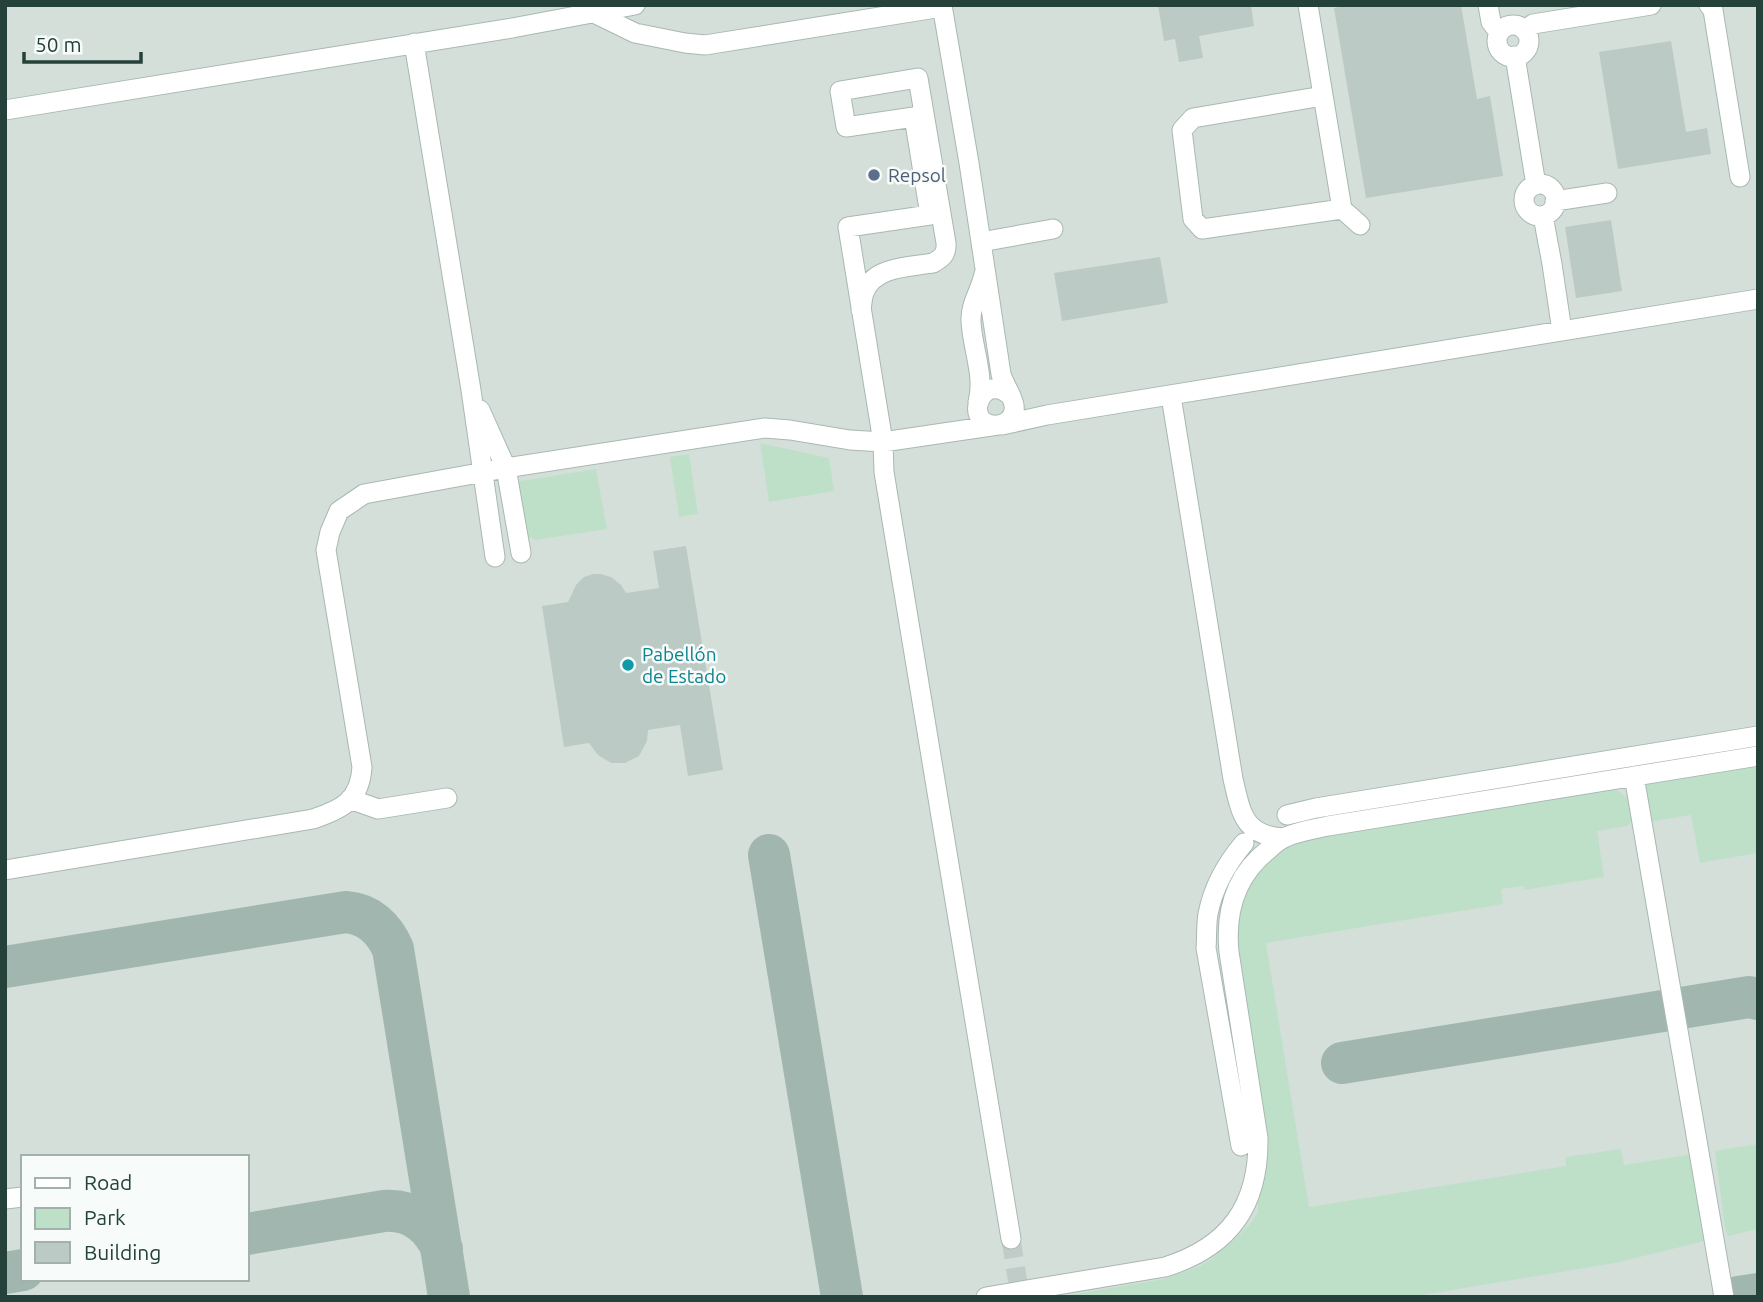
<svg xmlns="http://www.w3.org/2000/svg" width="1763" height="1302" font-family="Ubuntu,sans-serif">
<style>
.built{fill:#d4dfda;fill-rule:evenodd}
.green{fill:#bfe0c8}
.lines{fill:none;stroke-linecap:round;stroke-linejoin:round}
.taxiway{stroke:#a2b6b0;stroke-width:42}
.building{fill:#bbcac4}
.minor-tunnel{stroke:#bfccc8;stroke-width:19;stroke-dasharray:19 10;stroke-linecap:butt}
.minor-casing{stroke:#a8b8b2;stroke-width:21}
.minor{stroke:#fff;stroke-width:19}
.service-dot{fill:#5c6f8a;stroke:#f7fbf9;stroke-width:2.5}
.culture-dot{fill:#0f9aa8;stroke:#f7fbf9;stroke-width:2.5}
.labels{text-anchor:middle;stroke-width:5;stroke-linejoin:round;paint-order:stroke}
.service-label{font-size:19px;fill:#4e5e75;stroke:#f7fbf9;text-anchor:start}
.culture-label{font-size:19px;fill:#0d838f;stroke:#f7fbf9;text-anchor:start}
</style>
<rect width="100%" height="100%" fill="#e6efeb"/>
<path class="built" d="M5 5H1758V1297H5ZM23 1157H247V1279H23Z"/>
<path class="green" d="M760 443 829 458 834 491 769 502Z
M689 454 698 514 679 517 670 457Z
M596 469 607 529 535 540 527 536 515 482Z
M1758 756V853L1700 863 1691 815 1643 823 1634 776Z
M1612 788C1627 794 1633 805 1633 820L1627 826 1597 831 1604 877 1524 890 1523 886 1501 889 1503 904 1266 943 1309 1207 1566 1166V1157L1621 1149 1624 1165 1694 1154 1709 1240 1615 1263 1411 1297H1059L1164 1279 1198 1267 1210 1260 1231 1243 1251 1223 1258 1212V1200L1265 1174 1266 1159 1235 929 1246 887 1268 860 1292 844 1304 839Z
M1758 1144V1229L1728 1236 1725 1228 1715 1151Z"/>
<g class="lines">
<path class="taxiway" d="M769 855 842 1297
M5 967 346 912C369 914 384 928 393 949L449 1297
M1342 1063 1749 997 1758 999
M247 1234 384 1211C412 1209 431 1224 442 1249
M5 1273 23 1270
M1738 1297 1758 1294"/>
</g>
<path class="building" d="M1158 5H1251L1254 26 1199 36 1203 58 1179 62 1175 39 1164 41Z
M1348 5H1461L1477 99 1490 96 1503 176 1366 198 1334 8Z
M1671 41 1686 132 1707 128 1711 154 1618 169 1599 52Z
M1611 220 1622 291 1576 298 1565 227Z
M1160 257 1168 303 1062 321 1054 273Z
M686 546 723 770 688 776 680 725 648 730 647 741 639 756 625 763H611L598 755 589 743 564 747 542 606 568 602 576 585 584 577 593 574H601L611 577 621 585 626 593 659 588 653 551Z"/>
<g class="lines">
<path class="minor-tunnel" d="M1011 1239 1020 1297"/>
<g class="minor-casing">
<path id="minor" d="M942 5 969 163 1001 374C1005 389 1023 407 1009 420 1005 424 999 426 993 425 962 421 983 370 1011 396
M1308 5 1342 209 1360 225
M1488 5 1491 22 1499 32
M1709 5 1713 10 1740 177
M594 13 635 33 685 43 705 45 942 7
M1497 41a16 16 0 1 1 32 0a16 16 0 1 1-32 0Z
M1525 30 1533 24 1651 5
M414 43 471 390 495 557
M1515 56 1536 185
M1323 96 1193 118 1182 130 1193 219 1202 229 1342 209
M5 110 512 28 635 5
M1524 200a16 16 0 1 1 32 0a16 16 0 1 1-32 0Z
M1555 201 1607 193
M1543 216 1552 264 1562 331
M981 242 1053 229
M861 310C862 305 862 298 864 293 873 266 910 267 933 263 942 258 947 254 946 243L918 78 840 91 846 127 914 117 930 215 848 227 883 442 884 472 1011 1239
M1171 396 1233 779C1241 812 1243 836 1284 838
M978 402C985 375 972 348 971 321 970 304 981 290 984 274
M480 410 506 468 521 553
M1002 425 1047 415 1758 299
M1634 776 1724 1297
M350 799 378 809 447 798
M1287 815 1316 808 1758 736
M5 870 313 819C343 809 360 800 362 767L326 550 330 532 339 511 364 494 506 468 765 428 790 430 850 440 883 442 998 425
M1241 1146 1206 948C1207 937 1206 925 1208 914 1213 888 1227 863 1244 843
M5 1199 23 1197
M986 1297 1165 1267C1229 1247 1259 1206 1258 1138L1229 952C1225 911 1235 876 1268 850 1273 845 1279 840 1286 837 1299 831 1314 829 1328 826L1758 756"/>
</g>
<use href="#minor" class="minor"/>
</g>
<circle class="service-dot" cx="874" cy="175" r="7"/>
<circle class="culture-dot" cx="628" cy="665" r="7"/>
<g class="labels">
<g class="service-label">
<text x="888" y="182">Repsol</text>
</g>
<g class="culture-label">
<text x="642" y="661">Pabellón<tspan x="642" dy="22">de Estado</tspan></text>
</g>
</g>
<rect width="1763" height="1302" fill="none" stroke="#24423a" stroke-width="14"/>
<rect x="21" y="1155" width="228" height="126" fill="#f7fbf9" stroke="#a3b1ad" stroke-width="2"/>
<rect x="35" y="1178" width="35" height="10" fill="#ffffff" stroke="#a3b1ad" stroke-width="2"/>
<text x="84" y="1190" font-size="21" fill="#24423a">Road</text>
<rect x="35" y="1208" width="35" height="21" fill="#bfe0c8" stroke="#a3b1ad" stroke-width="2"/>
<text x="84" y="1225" font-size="21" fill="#24423a">Park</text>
<rect x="35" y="1242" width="35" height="21" fill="#bbcac4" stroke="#a3b1ad" stroke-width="2"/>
<text x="84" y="1260" font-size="21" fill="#24423a">Building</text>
<path d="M24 52v10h117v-10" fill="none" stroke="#24423a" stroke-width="3.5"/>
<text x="35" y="52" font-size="21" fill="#24423a" stroke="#f7fbf9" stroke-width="5" paint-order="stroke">50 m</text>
</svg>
